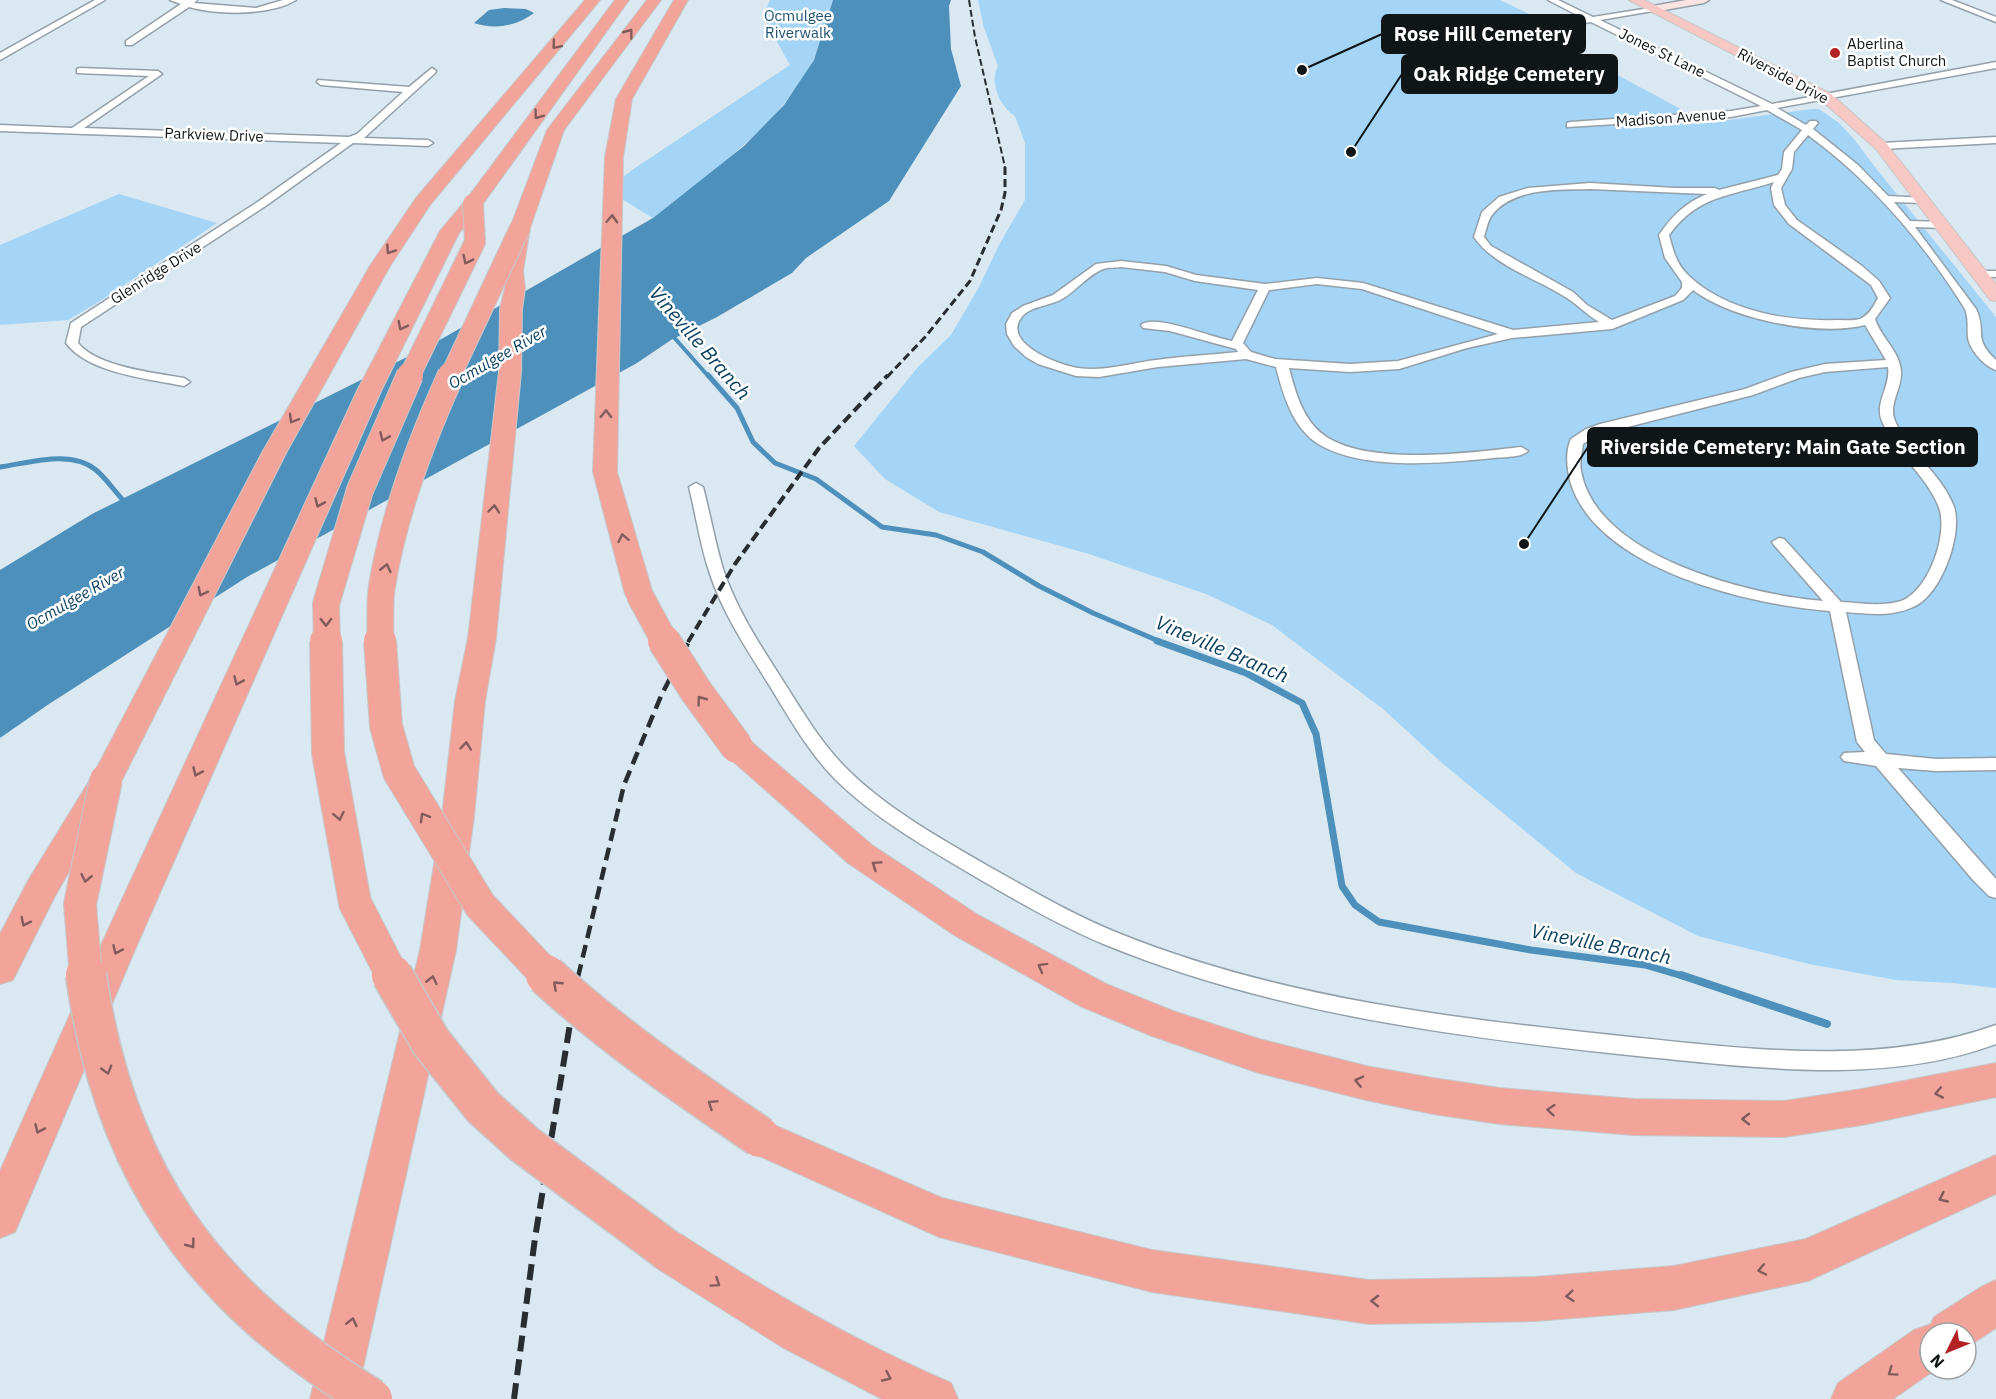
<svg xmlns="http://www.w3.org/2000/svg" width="1996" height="1399" font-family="'IBM Plex Sans',sans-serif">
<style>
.green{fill:#a4d4f6}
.water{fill:#4d90bb}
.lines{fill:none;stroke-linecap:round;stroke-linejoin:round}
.stream-far3{stroke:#4d90bb;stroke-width:4}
.stream-far2{stroke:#4d90bb;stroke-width:5}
.stream-far1{stroke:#4d90bb;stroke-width:7}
.stream{stroke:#4d90bb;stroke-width:8}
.street-casing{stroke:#93a0a9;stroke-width:3}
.secondary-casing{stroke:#93a0a9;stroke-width:3}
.primary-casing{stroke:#c6c7c8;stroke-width:2}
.highway-casing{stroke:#c6c7c8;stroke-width:2}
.street{fill:#fff;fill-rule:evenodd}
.secondary{fill:#fbe4e1;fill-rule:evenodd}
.primary{fill:#f7c8c3;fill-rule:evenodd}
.highway{fill:#f2a49b;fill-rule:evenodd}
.rail-far4{stroke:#272d31;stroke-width:2;stroke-dasharray:7 3;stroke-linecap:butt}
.rail-far3{stroke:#272d31;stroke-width:3;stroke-dasharray:8 4;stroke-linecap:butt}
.rail-far2{stroke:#272d31;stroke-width:4;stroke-dasharray:10 5;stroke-linecap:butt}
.rail-far1{stroke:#272d31;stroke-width:4.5;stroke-dasharray:13 7;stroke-linecap:butt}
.rail{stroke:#272d31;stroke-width:6;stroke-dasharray:16 8;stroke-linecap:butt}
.highway-bridge-far3-casing{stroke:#c6c7c8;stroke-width:22;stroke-linecap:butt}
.highway-bridge-far2-casing{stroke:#c6c7c8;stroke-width:28;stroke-linecap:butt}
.highway-bridge-far1-casing{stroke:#c6c7c8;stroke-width:34;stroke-linecap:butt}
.highway-bridge-casing{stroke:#c6c7c8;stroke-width:43;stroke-linecap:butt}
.highway-bridge-far3{stroke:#f2a49b;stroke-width:20}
.highway-bridge-far2{stroke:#f2a49b;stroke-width:26}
.highway-bridge-far1{stroke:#f2a49b;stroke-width:32}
.highway-bridge{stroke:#f2a49b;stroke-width:40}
.oneway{stroke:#815c5a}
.poi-dot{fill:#b32223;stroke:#fff;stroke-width:2}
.labels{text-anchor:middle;stroke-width:5;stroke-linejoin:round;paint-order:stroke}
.far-park-label{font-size:15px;fill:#1e5170;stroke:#fff}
.far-poi-label{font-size:15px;fill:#101518;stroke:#fff;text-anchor:start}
.far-street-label{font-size:15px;fill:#101518;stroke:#fff}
.far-water-label{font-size:16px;font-style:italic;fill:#0b4260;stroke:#fff}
.water-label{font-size:20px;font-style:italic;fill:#0b4260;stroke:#fff}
.leader{fill:none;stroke:#101518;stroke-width:2}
.callout-dot{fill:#101518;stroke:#fff;stroke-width:2}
.callout{fill:#101518;stroke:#101518;stroke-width:2}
.callout-label{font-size:20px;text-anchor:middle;font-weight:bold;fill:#fff}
</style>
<rect width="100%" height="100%" fill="#dae8f2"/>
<path class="green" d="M770 0H833C827 19 823 43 813 61 777 128 711 172 653 218L607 190 632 170 790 65 763 17Z
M978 0H1500L1548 23 1528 27 1690 114 1619 120 1637 126 1706 123 1812 109H1819L1839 123 1854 139 1878 171 1996 317V988L1953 983 1896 980 1809 964 1698 936 1576 873 1442 763 1383 709 1272 625 1206 594 1089 554 939 512 885 479 854 446 918 367 951 335 979 287 999 245 1025 200V143L1015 116C1000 107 989 82 998 66L984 28Z
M119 194 217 223 100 301 68 320 0 325V245Z"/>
<path class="water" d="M833 0H951L949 6 951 49 961 86 889 201 806 258 792 273 717 317 671 340 637 363 247 577 49 704 0 738V570L92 514 431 345 653 218 744 146 784 105 814 60Z
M504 8 526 9 534 13C517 26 495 30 474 23L489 10Z"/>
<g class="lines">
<path class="stream-far3" d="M671 334 709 377"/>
<path class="stream-far2" d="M708 375 737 408 753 442 775 463 816 479 882 527 936 535 983 552 1039 586 1093 613 1161 642
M0 467C29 463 71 449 96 470 108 480 116 494 128 505"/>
<path class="stream-far1" d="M1157 641 1246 673 1302 703 1316 734 1342 886 1355 905 1379 922 1531 950 1645 965 1686 977"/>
<path class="stream" d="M1681 975 1827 1024"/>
<g class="street-casing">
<path id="street" d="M95 0H105L0 60V53Z
M170 0H197L194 3 256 8 283 0H296C270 16 217 15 189 7L132 45H126V41L181 4Z
M1548 0H1558L1593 17 1656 7 1657 9 1653 11 1600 20 1772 104 1996 62V68L1777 108 1806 125 1810 121H1816L1818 123 1813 129 1858 165 1888 196 1926 198V202L1922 203 1894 202 1910 221 1942 222 1947 225 1942 228 1915 227 1976 309C1987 332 1972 338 1996 360V370C1984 366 1970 350 1968 338 1967 328 1969 319 1965 309 1924 243 1871 181 1808 135L1794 152 1792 169 1781 188 1785 205 1797 220 1862 266 1879 281 1890 298 1875 319C1881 338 1900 351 1901 372 1902 389 1888 404 1895 421 1909 453 1942 474 1954 507 1963 534 1941 596 1913 607 1892 617 1868 614 1846 612L1874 740 1886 754 1936 759 1996 758V770L1936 771 1898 768 1996 879V898L1989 896 1973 880 1876 766 1844 761 1841 757 1844 753 1865 752 1857 742 1830 611C1751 605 1599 570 1571 484 1567 470 1565 452 1571 439L1586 429 1600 424 1745 389 1791 372 1825 364 1886 360 1865 325C1817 337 1732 319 1693 290L1683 300 1612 329 1512 338 1467 348 1399 369 1350 372 1289 368C1295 391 1302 417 1321 433 1362 467 1470 453 1521 447L1528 451C1521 458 1503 457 1493 458 1442 463 1366 471 1320 445 1293 429 1283 395 1276 367L1246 359 1158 367 1099 377 1076 376 1038 364 1026 357 1014 346 1007 334 1006 324 1012 313 1023 306 1053 295 1096 264 1121 261 1166 266 1196 275 1265 284 1317 278 1363 283 1513 330 1599 322C1586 314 1575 302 1562 295 1533 277 1493 265 1474 237L1482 212 1499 197 1528 188 1590 183 1675 188H1715L1719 190 1778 175 1782 169 1784 152 1802 130 1767 110 1731 117 1567 127V123L1570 122 1731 111 1761 106 1591 22 1520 33 1519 31 1523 29 1583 18ZM1774 182 1771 188 1774 205 1789 224 1871 285 1878 298C1874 306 1869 315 1860 319 1854 321 1844 320 1837 320 1788 322 1726 311 1689 276 1677 265 1673 251 1669 235 1698 195 1731 196 1774 182ZM1590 189 1707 194C1685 203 1672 216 1659 235L1665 258 1682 282V288L1675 296 1612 320 1587 305 1573 292 1491 246 1484 237C1486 230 1488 220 1492 215 1514 187 1559 190 1590 189ZM1121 267 1165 272 1195 281 1258 290 1232 341C1212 338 1155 313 1141 325L1143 328 1170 331 1236 349 1238 352C1211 355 1183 356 1156 360 1130 363 1104 372 1078 368 1061 366 1002 344 1021 318 1029 306 1050 306 1062 299 1076 291 1088 275 1103 269 1108 267 1116 268 1121 267ZM1317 284 1362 289 1498 334 1398 361 1350 364 1275 359 1251 352 1243 343 1269 290ZM1888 367C1891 386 1874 403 1882 421 1895 453 1925 474 1938 505 1950 531 1929 591 1901 601 1882 607 1860 603 1841 602L1784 539 1779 538 1772 542 1774 545 1823 601C1750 595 1596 557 1581 471 1579 463 1582 452 1583 444L1596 435 1753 395 1799 378 1825 372Z
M1941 0H1952L1996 17V22Z
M80 68 158 71 162 74 84 128 349 137 357 134 403 92 321 85 317 82 318 80 409 87 432 68 436 71 435 73 364 138 428 140 433 143 428 146 353 143 267 205 81 327 78 343C97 367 155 373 184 378L190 382 184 386C149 379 88 373 66 343L71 323 259 201 341 143 0 131V125L72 128 149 76 77 73V69Z
M1996 137V143L1881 149 1876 146 1881 143Z
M1979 271H1996V277L1975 276V272Z
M696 483 703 487C710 514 715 542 723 569 737 611 762 648 785 684 804 714 823 746 849 771 889 810 940 838 988 866 1031 890 1073 915 1118 933 1281 999 1457 1019 1630 1037 1750 1049 1880 1067 1996 1025V1044C1886 1085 1761 1068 1647 1057 1463 1038 1278 1015 1106 945 1060 926 1017 901 974 876 927 848 879 821 839 783 811 756 791 721 771 688 748 651 722 613 709 571 700 544 696 515 689 487Z"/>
</g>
<g class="secondary-casing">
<path id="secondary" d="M1686 0H1709L1704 3 1653 12 1648 9 1653 6Z"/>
</g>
<g class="primary-casing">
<path id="primary" d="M1629 0H1644L1831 94 1886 143 1996 284V301L1990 300 1876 149 1821 100Z"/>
</g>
<g class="highway-casing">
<path id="highway" d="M585 0H600L430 205 390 266 287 451 122 780 55 896 13 980 0 984V934L29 879 93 775 263 451 370 266 416 198Z
M615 0H629L480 208 459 233 381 391 137 945 15 1232 0 1238V1171L101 945 357 391 440 231 466 200Z
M647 0H661L564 130 530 228 523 271 525 288 522 309 521 372 496 638 485 701 474 816 456 950 356 1399H310L420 950 442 816 455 701 468 638 499 372 500 309 505 288 503 271 510 228 547 130Z
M674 0H688L632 99 623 157 617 472 653 594 649 600 639 603 629 600 625 594 593 472 605 157 616 99Z
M737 736 748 739 872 845 978 915 1106 984 1173 1011 1259 1039 1366 1066 1433 1078 1500 1088 1634 1099 1784 1101 1862 1089 1996 1063V1097L1862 1125 1784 1137 1634 1135 1500 1124 1433 1114 1366 1100 1259 1073 1152 1036 1080 1006 954 935 848 863 726 755 721 747 726 739Z
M760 1119 942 1198 1152 1250 1369 1280 1535 1277 1674 1266 1806 1239 1996 1155V1194L1808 1281 1674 1310 1535 1321 1369 1324 1152 1292 939 1237 746 1150 740 1137 746 1124Z
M667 1229 682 1235C768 1291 856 1342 951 1383L958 1399H882L782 1347 652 1265 646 1250 652 1235Z
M1996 1280V1328L1966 1348V1333H1930V1369H1936L1893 1399H1831L1838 1383 1914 1330 1931 1324 1934 1317 1981 1287Z"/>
</g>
<use href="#street" class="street"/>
<use href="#secondary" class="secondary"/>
<use href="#primary" class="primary"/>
<use href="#highway" class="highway"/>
<path class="rail-far4" d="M969 0 975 37 1005 167"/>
<path class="rail-far3" d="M887 377 926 336 970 281 1001 210 1005 193V165"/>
<path class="rail-far2" d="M688 642 735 564 819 448 888 375"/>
<path class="rail-far1" d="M578 977 624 785 661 696 689 641"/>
<path class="rail" d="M514 1399 535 1238 578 975"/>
<g class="highway-bridge-far3-casing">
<path id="highway-bridge-far3" d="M409 377 475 242 473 204
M450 377 520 228"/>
</g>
<g class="highway-bridge-far2-casing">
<path id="highway-bridge-far2" d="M639 594 665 642
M327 642 326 604 360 490 410 375
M380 642C381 624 379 604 382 586 394 513 420 443 451 375"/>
</g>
<g class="highway-bridge-far1-casing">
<path id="highway-bridge-far1" d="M326 641 328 753 355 903 393 977
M380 641 386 726 399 772 480 905 548 977
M664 641 696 691 737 747
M86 977 80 904 106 780"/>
</g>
<g class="highway-bridge-casing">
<path id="highway-bridge" d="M86 975C115 1174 202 1295 372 1399
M392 975 431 1042 483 1107 524 1144 667 1250
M546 975C612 1036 686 1086 760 1137"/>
</g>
<use href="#highway-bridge-far3" class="highway-bridge-far3"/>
<use href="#highway-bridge-far2" class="highway-bridge-far2"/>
<use href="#highway-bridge-far1" class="highway-bridge-far1"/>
<use href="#highway-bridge" class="highway-bridge"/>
</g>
<defs><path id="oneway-chevron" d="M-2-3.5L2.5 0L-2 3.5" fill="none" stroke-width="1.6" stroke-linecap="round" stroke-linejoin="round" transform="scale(1.5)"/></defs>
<g class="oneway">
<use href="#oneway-chevron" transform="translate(629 33) rotate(-53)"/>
<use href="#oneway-chevron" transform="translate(556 45) rotate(130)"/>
<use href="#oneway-chevron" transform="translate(538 115) rotate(126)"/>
<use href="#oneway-chevron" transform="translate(612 219) rotate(-88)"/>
<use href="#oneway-chevron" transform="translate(390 250) rotate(124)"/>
<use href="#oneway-chevron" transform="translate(467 260) rotate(116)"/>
<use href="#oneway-chevron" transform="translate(402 326) rotate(117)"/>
<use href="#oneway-chevron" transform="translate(606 414) rotate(-89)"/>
<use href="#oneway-chevron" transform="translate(293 419) rotate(120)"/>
<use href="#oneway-chevron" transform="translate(384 437) rotate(113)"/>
<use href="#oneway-chevron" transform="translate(319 503) rotate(114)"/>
<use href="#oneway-chevron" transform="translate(494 509) rotate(-85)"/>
<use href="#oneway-chevron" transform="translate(623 538) rotate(-102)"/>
<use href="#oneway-chevron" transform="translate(386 568) rotate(-77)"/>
<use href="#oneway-chevron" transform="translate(202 592) rotate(117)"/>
<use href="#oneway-chevron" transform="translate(326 622) rotate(89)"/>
<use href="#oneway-chevron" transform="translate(238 681) rotate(114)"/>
<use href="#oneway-chevron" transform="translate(701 700) rotate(-127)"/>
<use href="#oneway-chevron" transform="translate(466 746) rotate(-84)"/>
<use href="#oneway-chevron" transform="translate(197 772) rotate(114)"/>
<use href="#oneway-chevron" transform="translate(339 816) rotate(79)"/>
<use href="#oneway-chevron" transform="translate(424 817) rotate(-120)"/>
<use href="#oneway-chevron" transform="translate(876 865) rotate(-146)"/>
<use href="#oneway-chevron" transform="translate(86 878) rotate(102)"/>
<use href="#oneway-chevron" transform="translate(25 922) rotate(117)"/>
<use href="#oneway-chevron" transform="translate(117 950) rotate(114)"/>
<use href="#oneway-chevron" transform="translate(1042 967) rotate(-151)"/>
<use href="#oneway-chevron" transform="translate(432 980) rotate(-77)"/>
<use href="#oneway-chevron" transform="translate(557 985) rotate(-137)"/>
<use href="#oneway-chevron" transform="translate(107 1070) rotate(74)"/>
<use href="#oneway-chevron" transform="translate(1359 1081) rotate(-167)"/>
<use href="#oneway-chevron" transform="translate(1939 1093) rotate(169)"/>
<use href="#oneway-chevron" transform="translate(712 1104) rotate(-146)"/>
<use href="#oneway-chevron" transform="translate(1551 1110) rotate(-175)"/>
<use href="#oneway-chevron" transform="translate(1746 1119) rotate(180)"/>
<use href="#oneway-chevron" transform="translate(39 1129) rotate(114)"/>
<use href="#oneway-chevron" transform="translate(1943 1198) rotate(155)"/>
<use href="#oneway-chevron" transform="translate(191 1244) rotate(53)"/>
<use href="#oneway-chevron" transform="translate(1762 1270) rotate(168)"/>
<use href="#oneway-chevron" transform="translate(716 1283) rotate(34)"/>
<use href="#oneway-chevron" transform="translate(1570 1296) rotate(175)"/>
<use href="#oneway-chevron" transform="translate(1375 1301) rotate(-179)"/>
<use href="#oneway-chevron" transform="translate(352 1322) rotate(-77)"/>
<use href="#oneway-chevron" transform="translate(1892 1372) rotate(145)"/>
<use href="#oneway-chevron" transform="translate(887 1377) rotate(25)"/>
</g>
<circle class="poi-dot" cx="1835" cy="53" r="6"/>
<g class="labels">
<g class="far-park-label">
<text x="798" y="21">Ocmulgee<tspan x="798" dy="17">Riverwalk</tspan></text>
</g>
<g class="far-poi-label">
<text x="1847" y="49">Aberlina<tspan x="1847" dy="17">Baptist Church</tspan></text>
</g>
<g class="far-street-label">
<text transform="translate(1662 53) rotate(26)" y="5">Jones St Lane</text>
<text transform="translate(1783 76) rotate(28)" y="5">Riverside Drive</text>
<text transform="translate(1671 118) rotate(-4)" y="5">Madison Avenue</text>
<text transform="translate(214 135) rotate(2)" y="5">Parkview Drive</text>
<text transform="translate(156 273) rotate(-32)" y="5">Glenridge Drive</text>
</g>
<g class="far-water-label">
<text transform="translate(497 357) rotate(-30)" y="6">Ocmulgee River</text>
<text transform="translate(75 598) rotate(-30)" y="6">Ocmulgee River</text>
</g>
<g class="water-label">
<text transform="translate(700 343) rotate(49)" y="7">Vineville Branch</text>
<text transform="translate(1222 649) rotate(23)" y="7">Vineville Branch</text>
<text transform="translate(1601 944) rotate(11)" y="7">Vineville Branch</text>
</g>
</g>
<path class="leader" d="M1302 70L1382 34M1351 152L1402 74M1524 544L1588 447"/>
<g class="callout-dot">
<circle cx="1302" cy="70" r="6"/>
<circle cx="1351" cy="152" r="6"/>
<circle cx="1524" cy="544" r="6"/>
</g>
<g class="callout">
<rect x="1382" y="15" width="203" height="38" rx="6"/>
<rect x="1402" y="55" width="215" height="38" rx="6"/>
<rect x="1588" y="428" width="389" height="38" rx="6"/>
</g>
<g class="callout-label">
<text x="1483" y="41">Rose Hill Cemetery</text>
<text x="1509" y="81">Oak Ridge Cemetery</text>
<text x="1783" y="454">Riverside Cemetery: Main Gate Section</text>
</g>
<g transform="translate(1948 1351) rotate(227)"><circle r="28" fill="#ffffff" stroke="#9fa1a3" stroke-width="1.5"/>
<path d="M0-4.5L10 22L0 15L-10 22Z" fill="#b32223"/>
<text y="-9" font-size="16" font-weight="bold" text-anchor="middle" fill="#101518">N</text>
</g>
</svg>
